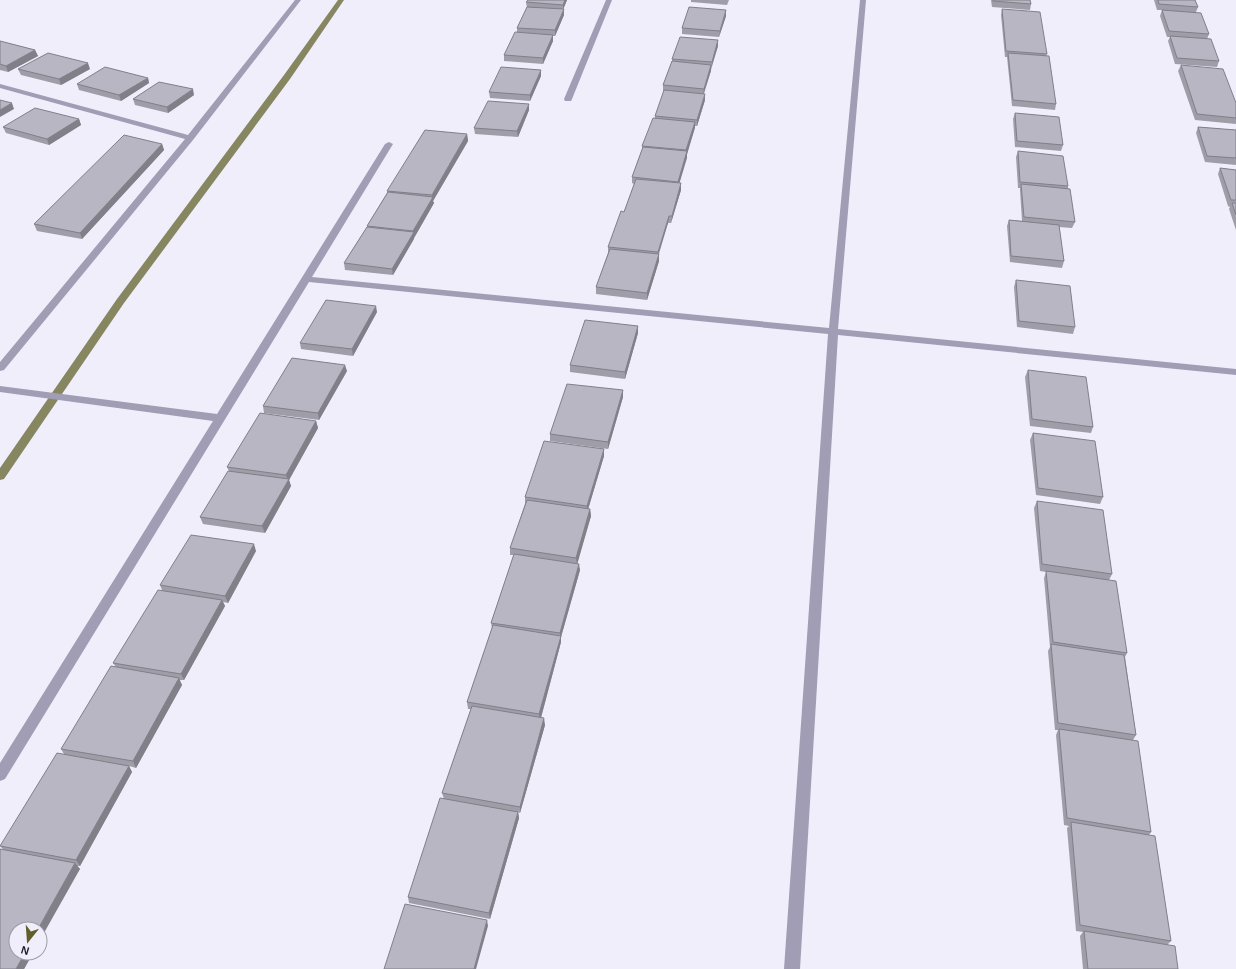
<svg xmlns="http://www.w3.org/2000/svg" width="1236" height="969" font-family="Helvetica,sans-serif">
<style>
.lines{fill:none;stroke-linecap:round;stroke-linejoin:round}
.stream{fill:#868661;fill-rule:evenodd}
.minor{fill:#a09db4;fill-rule:evenodd}
.wall{fill:#9e9da8}
.shaded-wall{fill:#817f88}
.building{fill:#b8b6c3;stroke:#817f88}
</style>
<rect width="100%" height="100%" fill="#f0eefb"/>
<g class="lines">
<path class="stream" d="M338 0H344L290 79 124 303 4 479 0 480V468L117 299 284 75Z"/>
<path class="minor" d="M295 0H301L193 140 4 370 0 371V362L185 139 0 88V84L188 135Z
M606 0H612L572 99 571 101H565L564 99Z
M860 0H866L838 329 1236 369V375L838 335 800 969H784L828 334 309 282 5 779 0 781V763L213 421 0 392V386L217 414 385 144 389 142 393 144 312 277 829 328Z"/>
</g>
<path class="wall" d="M528 0H567L563 9 564 15 555 36H553V41L543 64 504 61V55L517 33V28L527 8 526 2Z
M691 0H729L727 5 691 2Z
M991 0H1030L1031 4 1030 10 992 7Z
M1154 0H1195L1198 7 1196 12 1209 34 1207 39 1219 61 1217 67 1175 64 1168 41 1170 37H1167L1160 16 1162 10H1157Z
M1002 9 1047 54 1046 56 1056 104 1055 110 1012 106 1007 57H1005L1001 15Z
M726 10V16L719 37 682 34V28Z
M718 40V46L704 94 705 100 697 126H695L679 183 681 190 671 223H668L659 254V261L647 300 596 294V287L608 253V247L624 212 634 184 632 183V177L642 149V146L655 118V116L664 92 663 91V85L672 61V59Z
M0 41 35 50 38 56 8 72 0 70Z
M1181 65 1236 103V124L1195 120 1178 71Z
M18 69H90L61 85 21 75Z
M541 76 530 101 490 98 489 92Z
M148 78 149 83 121 101 79 90 77 84Z
M194 95 168 113 135 105 133 99Z
M529 110 518 137 475 134 474 128Z
M1015 113 1063 145 1061 151 1015 147 1013 119Z
M79 119 81 125 49 145 6 133 3 127Z
M1198 127 1236 130V165L1205 162 1196 133Z
M467 134 468 141 433 201 434 203 393 275 345 270 344 263 367 227V226L387 193V191Z
M162 144 164 150 82 239 37 231 34 224Z
M1018 151 1068 186V188L1075 222 1072 228 1059 227 1064 261 1062 268 1010 262 1007 226 1009 220 1022 221 1020 190V188H1018L1016 157Z
M1220 168 1236 170V230L1229 209 1230 207 1228 206 1218 174Z
M1016 280 1075 327 1073 334 1017 327 1014 287Z
M377 312 353 356 301 349 300 343Z
M638 326V333L625 379 570 372V365Z
M1028 370 1093 427 1091 433 1030 426 1025 377Z
M347 371 319 420 264 413 263 406Z
M623 390V397L608 449 550 441V434Z
M316 421 318 428 289 480 291 486 265 533 203 524 200 517 229 471 227 467Z
M1033 433 1103 497 1100 504 1036 495 1030 440Z
M604 456 588 509H590L591 516 577 563 580 570 561 637V642L541 718 545 725 520 813 518 812 519 818 490 919 409 903 408 897 444 799 442 793 471 709H468L467 702 492 628 491 623 514 555H510V548L525 504V497Z
M1037 501 1112 574 1109 580 1127 653 1125 657 1136 735 1133 740 1151 832 1149 835 1171 941 1167 945 1178 969H1083L1080 936 1083 932 1076 931 1067 828 1069 826 1064 825 1056 735 1058 730H1055L1048 651 1050 647 1044 578 1046 572 1040 571 1034 508Z
M256 551 228 603 223 602 225 606 184 680H179L182 685 136 768 129 766 132 772 80 866H77L80 869 16 953H33L24 969H0V849H3L0 846 64 754 61 749 116 667 113 663 162 590 160 585Z"/>
<path class="shaded-wall" d="M565 0H567L563 10V5Z
M564 9V15L555 36V30Z
M726 10V16L719 37 720 31Z
M553 35V41L543 64V58Z
M718 40V46L711 68 712 62Z
M35 50 38 56 8 72 6 66Z
M88 63 90 69 61 85 59 79Z
M711 65V71L703 95 704 89Z
M541 70V76L530 101V95Z
M148 78 149 83 121 101 119 95Z
M193 89 194 95 168 113 167 107Z
M705 94V100L697 126V120Z
M12 103 14 109 0 117V110Z
M529 104V110L518 137 517 131Z
M79 119 81 125 49 145 47 139Z
M695 122V128L687 154V158L678 188V182L686 153V150Z
M467 134 468 141 433 201 434 203 414 238 413 231 432 198V195Z
M162 144 164 150 82 239 80 233Z
M681 183V190L671 223 672 216Z
M669 216 668 223 657 258 658 252Z
M414 232V239L393 275 392 269Z
M659 254V261L647 300V293Z
M376 306 377 312 353 356 352 349Z
M638 326V333L625 379V372Z
M345 365 347 371 319 420 318 413Z
M623 390V397L608 449V442Z
M316 421 318 428 289 480 291 486 265 533 262 526 288 481 286 475Z
M604 449V456L587 513V506Z
M590 509 591 516 577 565 576 558Z
M254 544 256 551 228 603 225 596Z
M579 564 580 570 561 637V642L540 721 539 714 560 639V633Z
M222 600 225 606 184 680 181 674Z
M179 678 182 685 136 768 133 761Z
M544 718 545 725 520 813V807Z
M129 766 132 772 80 866 76 860Z
M518 812 519 818 490 919 489 913Z
M75 863 80 869 40 940V929H38Z
M487 920 488 926 476 969H474Z
M25 953H33L24 969H16Z"/>
<path class="building" d="M528 0H565L563 5 526 2Z
M993 0H1030L1031 4 993 1Z
M1158 0H1195L1198 7 1159 4Z
M527 7 564 9 555 30 517 28Z
M689 7 726 10 720 31 682 28Z
M1002 9 1040 12 1047 54 1006 51Z
M1162 10 1201 13 1209 34 1169 31Z
M515 32 553 35 543 58 504 55Z
M1170 36 1211 39 1219 61 1177 58Z
M680 37 718 40 712 62 672 59Z
M0 41 35 50 6 66 0 64Z
M48 53 88 63 59 79 18 69Z
M1008 53 1049 56 1056 104 1013 100Z
M672 61 711 65 704 89 663 85Z
M1181 65 1223 69 1236 103V118L1197 114Z
M105 67 148 78 119 95 77 84Z
M501 67 541 70 530 95 489 92Z
M159 82 193 89 167 107 133 99Z
M664 90 705 94 697 120 655 116Z
M0 100 12 103 0 110Z
M488 101 529 104 517 131 474 128Z
M35 108 79 119 47 139 3 127Z
M1015 113 1059 117 1063 145 1017 141Z
M653 118 695 122 686 150 642 146Z
M1198 127 1236 130V158L1207 156Z
M425 130 467 134 432 195 387 191Z
M124 135 162 144 80 233 34 224Z
M643 147 687 151 678 182 632 177Z
M1018 151 1063 156 1068 186 1020 182Z
M1220 168 1236 170V200H1231Z
M636 179 681 183 672 216H669L658 252 608 247 621 211 624 212Z
M1021 184 1070 189 1075 222 1024 217Z
M388 192 433 197 413 231 367 226Z
M1232 203H1236V215Z
M1009 220 1059 225 1064 261 1011 256Z
M367 227 414 232 392 269 344 263Z
M610 249 659 254 647 293 596 287Z
M1016 280 1070 286 1075 327 1019 321Z
M326 300 376 306 352 349 300 343Z
M585 320 638 326 625 372 570 365Z
M292 358 345 365 318 413 263 406Z
M1028 370 1086 377 1093 427 1032 419Z
M567 384 623 390 608 442 550 434Z
M260 413 316 421 286 475 227 467Z
M1033 433 1095 441 1103 497 1038 488Z
M544 441 604 449 587 506 525 497Z
M228 471 289 479 262 526 200 517Z
M527 500 590 509 576 558 510 548Z
M1037 501 1103 510 1112 574 1042 564Z
M191 535 254 544 225 596 160 585Z
M514 554 579 564 560 633 491 623Z
M1046 571 1116 581 1127 653 1053 642Z
M158 590 222 600 181 674 113 663Z
M493 625 561 636 539 714 467 702Z
M1051 644 1124 655 1136 735 1058 723Z
M111 666 179 678 133 761 61 749Z
M472 706 544 718 520 807 442 793Z
M1059 729 1138 741 1151 832 1067 818Z
M57 753 129 766 76 860 0 846Z
M440 798 518 812 489 913 408 897Z
M1071 822 1155 836 1171 941 1080 925Z
M0 849 75 863 38 929H16V953H25L16 969H0Z
M405 904 487 920 474 969H384Z
M1084 931 1175 946 1178 969H1088Z"/>
<g transform="translate(28 941) rotate(197)"><circle r="19" fill="#f0eefb" stroke="#9d9ca5"/>
<path d="M0-3L7 15L0 10L-7 15Z" fill="#605e2b"/>
<text y="-6" font-size="11" font-weight="bold" text-anchor="middle" fill="#202024">N</text>
</g>
</svg>
